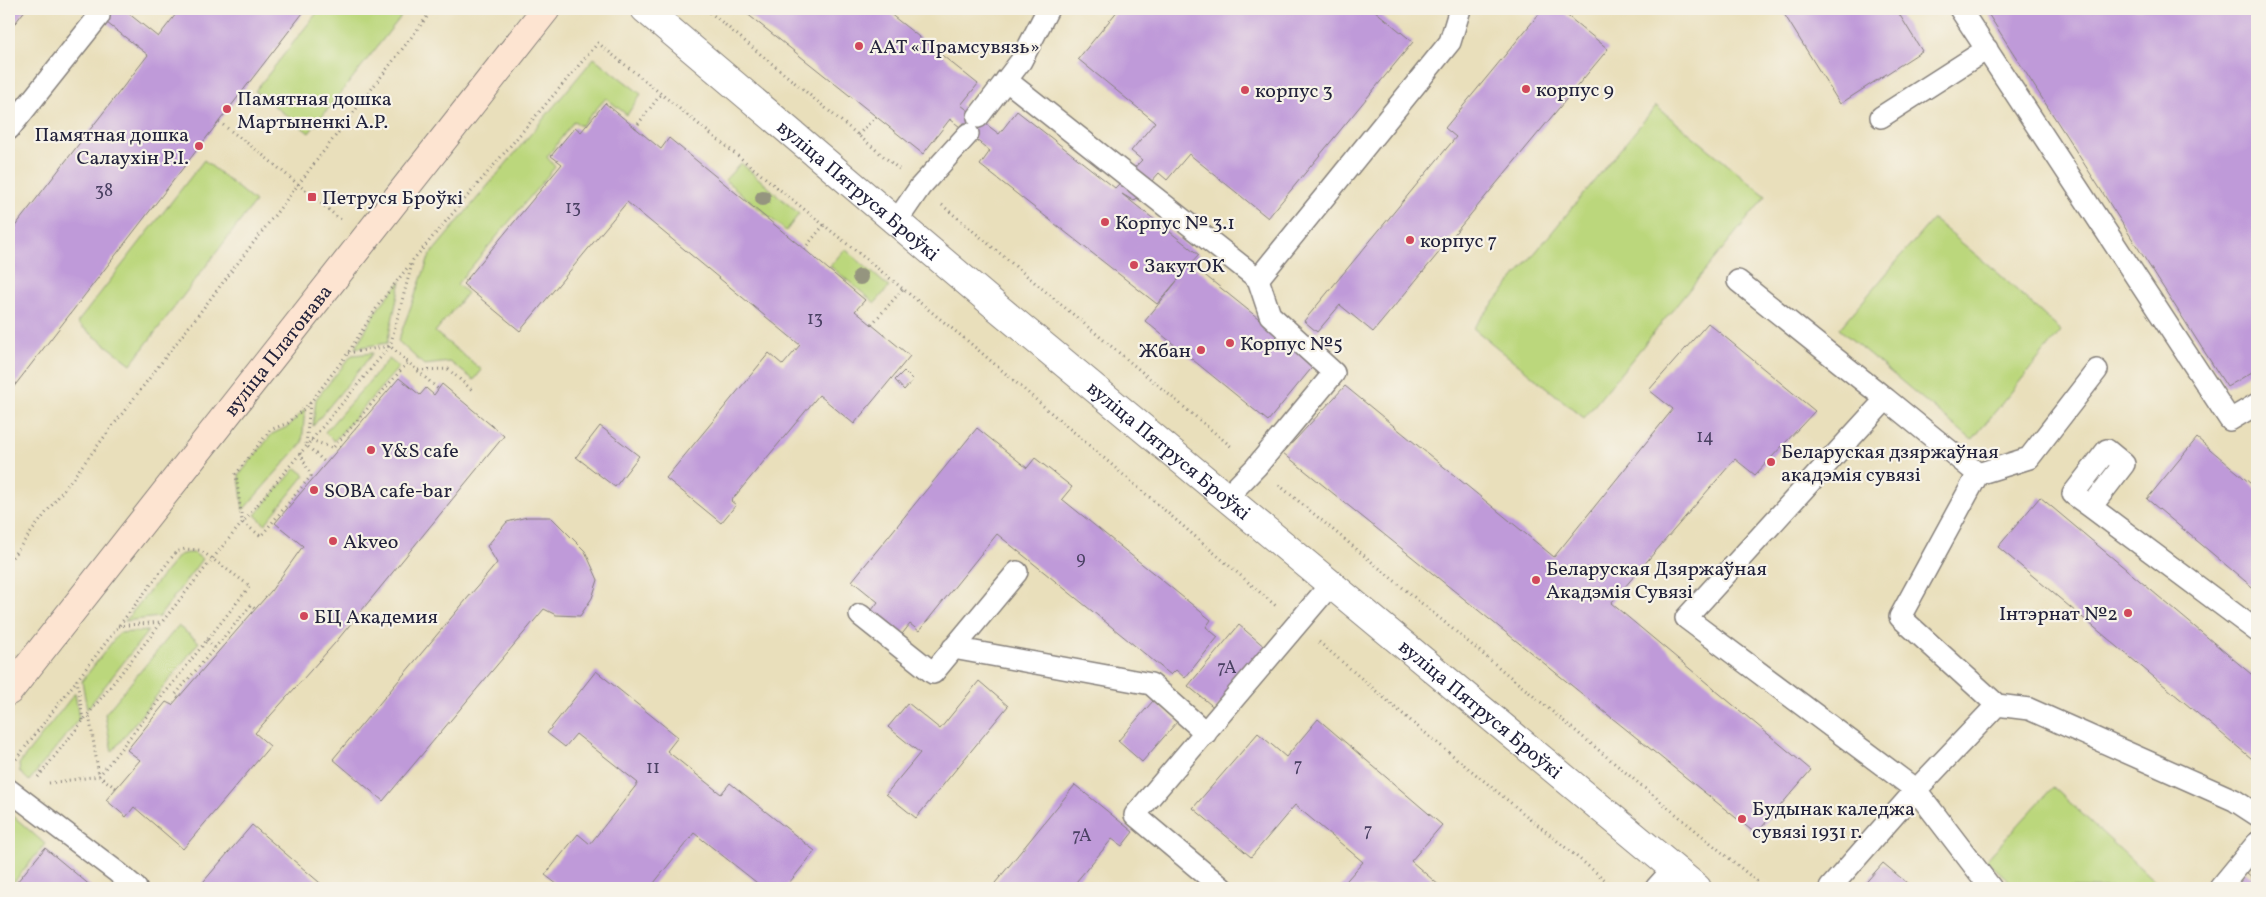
<svg xmlns="http://www.w3.org/2000/svg" width="2266" height="897" font-family="Vollkorn,serif">
<style>
.green{fill:#bbd77c;stroke:#6e7c5c}
.building{fill:#bf9ad9}
.lines{fill:none;stroke-linecap:round;stroke-linejoin:round}
.service-casing{stroke:#86807b;stroke-width:24}
.minor-casing{stroke:#86807b;stroke-width:30}
.secondary-casing{stroke:#86807b;stroke-width:30}
.path{stroke:#86807b;stroke-width:3;stroke-dasharray:1 4;stroke-linecap:butt}
.service{stroke:#fff;stroke-width:21}
.minor{stroke:#fff;stroke-width:28}
.secondary{stroke:#fde4d1;stroke-width:28}
.tree{fill:#95957f}
.poi-dot{fill:#d1495b;stroke:#f7f3e8;stroke-width:2}
.labels{text-anchor:middle;stroke-width:4.5;stroke-linejoin:round;paint-order:stroke}
.number-label{font-size:18px;fill:#494062}
.poi-label{font-size:20px;fill:#22223b;stroke:#f7f3e8;text-anchor:start}
.street-label{font-size:20px;fill:#22223b;stroke:#f7f3e8}
</style>
<rect width="100%" height="100%" fill="#f7f3e8"/>
<filter id="ink" filterUnits="userSpaceOnUse"><feTurbulence type="fractalNoise" baseFrequency=".02" numOctaves="2"/><feDisplacementMap in="SourceGraphic" scale="10" xChannelSelector="R" yChannelSelector="G"/><feConvolveMatrix kernelMatrix="1 2 1 2 8 2 1 2 1" color-interpolation-filters="sRGB"/></filter>
<filter id="wash" filterUnits="userSpaceOnUse"><feTurbulence type="fractalNoise" baseFrequency=".0096" numOctaves="4" result="noise"/><feDisplacementMap in="SourceGraphic" scale="20" xChannelSelector="R" yChannelSelector="G"/><feGaussianBlur stdDeviation="1.12" result="paint"/><feColorMatrix in="noise" values="0 0 0 0 0 0 0 0 0 0 0 0 0 0 0 0 0 1.4 0 .05"/><feComposite in="paint" operator="in"/></filter>
<g filter="url(#wash)">
<rect width="100%" height="100%" fill="#e9dfbb"/>
<path class="green" d="M320 9H407L309 133 255 91Z
M594 58 641 94 627 115 606 98 581 126 574 121 547 157 555 167 457 284 467 293 435 332 482 370 474 380 450 362 424 365 398 341 430 255Z
M1656 106 1766 196 1584 418 1473 328Z
M204 160 255 202 131 364 77 323Z
M741 163 799 214 786 231 725 180Z
M1933 219 1998 273 2061 331 1972 440 1839 329Z
M845 249 889 287 875 303 830 266Z
M401 281 387 343 355 348 379 307Z
M373 353 313 426 316 399 352 355Z
M389 359 399 367 334 441 325 432Z
M305 409 302 443 243 510 239 475 272 434 289 426Z
M296 468 305 475 265 524 255 515Z
M187 553H194L202 559 159 617 125 621 179 555Z
M178 626 199 642 112 752 105 714Z
M148 631 87 709 82 681 119 633Z
M75 693 79 719 29 781 20 772 19 764Z
M2053 787 2162 888H2017L1986 860Z
M11 814 45 844 9 888V815Z"/>
<g id="blocks">
<path class="building" d="M9 9H26L9 31Z
M89 9H123L158 37 180 9H306L9 393V234L148 55Z
M741 9H884L978 84 961 105 999 134 1017 111 1115 188 1142 160 1131 151 1155 122 1078 59 1119 9H1375L1374 10 1413 42 1268 218 1189 154 1167 180 1159 173 1134 201 1122 194 1199 255 1191 264 1315 364 1268 421 1145 321 1181 276 1157 304 980 165 990 151 950 119 923 154Z
M1543 9H1559L1608 49 1373 332 1340 305 1317 332 1304 321 1456 137 1445 128Z
M1781 9H1896L1922 51 1840 104Z
M1985 9H2257V369L2227 387Z
M605 103 661 149 669 138 804 249 865 300 855 311 910 356 854 424 819 395 731 501 736 505 721 523 666 478 769 353 783 365 800 345 627 202 520 331 463 284 562 164 551 156 575 127 581 132Z
M1708 323 1815 411 1755 475 1735 459 1611 603 1811 770 1756 834 1283 453 1345 386 1554 557 1673 409 1649 390Z
M904 371 913 380 904 390 895 380Z
M399 378 420 395 426 388 434 395 442 384 504 436 335 643 255 733 270 746 183 849 134 807 126 817 106 800 140 760 127 750 166 702 172 705 271 591 303 546 275 523Z
M600 426 639 456 615 487 576 457Z
M977 428 1027 468 1035 458 1072 487 1062 499 1211 620 1206 627 1218 637 1185 678 1176 670 1171 675 997 534 919 631 910 624 899 638 869 614 878 602 852 581Z
M2197 438 2257 489V591L2147 499Z
M2040 497 2257 679V763L1998 547Z
M527 517H551L585 551 598 580 592 598 580 616 556 615 544 609 383 801 333 759 497 563 487 546 507 522Z
M1239 625 1266 648 1216 709 1188 686Z
M596 671 678 737 667 751 721 794 730 783 815 851 785 888H759L761 886 694 833 650 888H562L545 875 578 834 590 844 638 783 576 734 565 747 547 733Z
M979 681 1008 706 916 818 886 794 920 753 888 727 908 703 940 729Z
M1153 701 1177 722 1142 762 1118 741Z
M1318 719 1442 825 1411 861 1441 887 1440 888H1340L1363 862 1295 805 1251 857 1193 808 1258 733 1286 757Z
M1075 785 1133 832 1122 846 1112 839 1071 888H991Z
M252 825 326 888H198Z
M45 848 92 887 91 888H12Z
M1883 863 1913 888H1861Z
M2245 871 2257 882V888H2230Z"/>
</g>
</g>
<g filter="url(#ink)">
<use href="#blocks" fill-opacity="0" stroke="#86807b" stroke-width="1"/>
<g class="lines">
<g class="service-casing">
<path id="service" d="M1960 9 2230 420 2257 404
M1006 80 1258 279 1450 42 1460 9
M978 117 1021 61 1048 9
M1881 117 1987 49
M9 129 99 16
M896 222 920 187 968 134
M1738 281 1886 399 1686 618 1916 790 1830 888
M1886 399 1978 474 2029 458 2097 370
M1978 474 1900 617 1997 705
M1227 497 1256 467 1334 373 1270 315 1258 279
M2091 507 2124 464 2107 450 2073 494 2091 507 2257 631
M860 615 933 673 1017 572
M953 648 1151 684 1206 733
M9 790 117 872 136 888
M1222 888 1135 815 1331 584
M1656 888 1674 868
M1991 888 1916 790 1997 705 2029 709 2234 800 2257 815
M2220 888 2257 843"/>
</g>
<g class="minor-casing">
<g id="minor">
<path id="s1" d="M645 9 998 308 1697 888"/>
</g>
</g>
<g class="secondary-casing">
<g id="secondary">
<path id="s2" d="M9 691 546 9"/>
</g>
</g>
<path class="path" d="M706 9 899 169
M219 122 258 151 341 220
M635 128 661 94
M858 135 876 116
M942 205 1233 448
M804 249 824 225
M872 324 903 289
M348 353 390 346 438 389
M418 370 448 369 472 390
M310 403 306 445 326 463
M311 440 333 448 408 362
M300 453 311 476 261 536 242 522 236 474 270 430 288 423 310 403 348 353 379 304 411 263
M1279 485 1765 888
M9 561 433 9
M118 626 161 622
M207 640 215 648
M1319 642 1418 727 1615 888
M178 697 175 695 251 605 255 609
M83 720 77 680 176 552 185 549 200 550 250 586 99 776 89 714
M13 763 77 680
M38 777 222 547 390 346 413 260 598 43 970 343 1276 606
M49 783 99 776 116 788"/>
<use href="#service" class="service"/>
<use href="#minor" class="minor"/>
<use href="#secondary" class="secondary"/>
</g>
<g class="tree">
<circle cx="763" cy="198" r="8"/>
<circle cx="860" cy="277" r="8"/>
</g>
</g>
<g class="poi-dot">
<circle cx="859" cy="46" r="5"/>
<circle cx="1526" cy="89" r="5"/>
<circle cx="1245" cy="90" r="5"/>
<circle cx="227" cy="109" r="5"/>
<circle cx="199" cy="146" r="5"/>
<rect x="307" y="192" width="10" height="10" rx="2.5"/>
<circle cx="1105" cy="222" r="5"/>
<circle cx="1410" cy="240" r="5"/>
<circle cx="1134" cy="265" r="5"/>
<circle cx="1230" cy="343" r="5"/>
<circle cx="1201" cy="350" r="5"/>
<circle cx="371" cy="450" r="5"/>
<circle cx="1771" cy="462" r="5"/>
<circle cx="314" cy="490" r="5"/>
<circle cx="333" cy="541" r="5"/>
<circle cx="1536" cy="580" r="5"/>
<circle cx="2128" cy="613" r="5"/>
<circle cx="304" cy="616" r="5"/>
<circle cx="1742" cy="819" r="5"/>
</g>
<g class="labels">
<g class="number-label">
<text x="104" y="196">38</text>
<text x="573" y="213">13</text>
<text x="815" y="324">13</text>
<text x="1705" y="442">14</text>
<text x="1081" y="564">9</text>
<text x="1227" y="673">7А</text>
<text x="1298" y="771">7</text>
<text x="653" y="773">11</text>
<text x="1368" y="836">7</text>
<text x="1082" y="841">7А</text>
</g>
<g class="poi-label">
<text x="869" y="53">ААТ «Прамсувязь»</text>
<text x="1536" y="96">корпус 9</text>
<text x="1255" y="97">корпус 3</text>
<text x="237" y="105">Памятная дошка<tspan x="237" dy="23">Мартыненкі А.Р.</tspan></text>
<text x="189" y="141" text-anchor="end">Памятная дошка<tspan x="189" dy="23">Салаухін Р.І.</tspan></text>
<text x="322" y="204">Петруся Броўкі</text>
<text x="1115" y="229">Корпус № 3.1</text>
<text x="1420" y="247">корпус 7</text>
<text x="1144" y="272">ЗакутОК</text>
<text x="1240" y="350">Корпус №5</text>
<text x="1191" y="357" text-anchor="end">Жбан</text>
<text x="381" y="457">Y&amp;S cafe</text>
<text x="1781" y="458">Беларуская дзяржаўная<tspan x="1781" dy="23">акадэмія сувязі</tspan></text>
<text x="324" y="497">SOBA cafe-bar</text>
<text x="343" y="548">Akveo</text>
<text x="1546" y="575">Беларуская Дзяржаўная<tspan x="1546" dy="23">Акадэмія Сувязі</tspan></text>
<text x="2118" y="620" text-anchor="end">Інтэрнат №2</text>
<text x="314" y="623">БЦ Академия</text>
<text x="1752" y="815">Будынак каледжа<tspan x="1752" dy="23">сувязі 1931 г.</tspan></text>
</g>
<g class="street-label">
<text dy="7" stroke="none"><textPath href="#s1" startOffset="280">вуліца Пятруся Броўкі</textPath></text>
<text dy="7" stroke="none"><textPath href="#s2" startOffset="434">вуліца Платонава</textPath></text>
<text dy="7" stroke="none"><textPath href="#s1" startOffset="685">вуліца Пятруся Броўкі</textPath></text>
<text dy="7" stroke="none"><textPath href="#s1" startOffset="1090">вуліца Пятруся Броўкі</textPath></text>
</g>
</g>
<rect width="2266" height="897" fill="none" stroke="#f7f3e8" stroke-width="30"/>
</svg>
